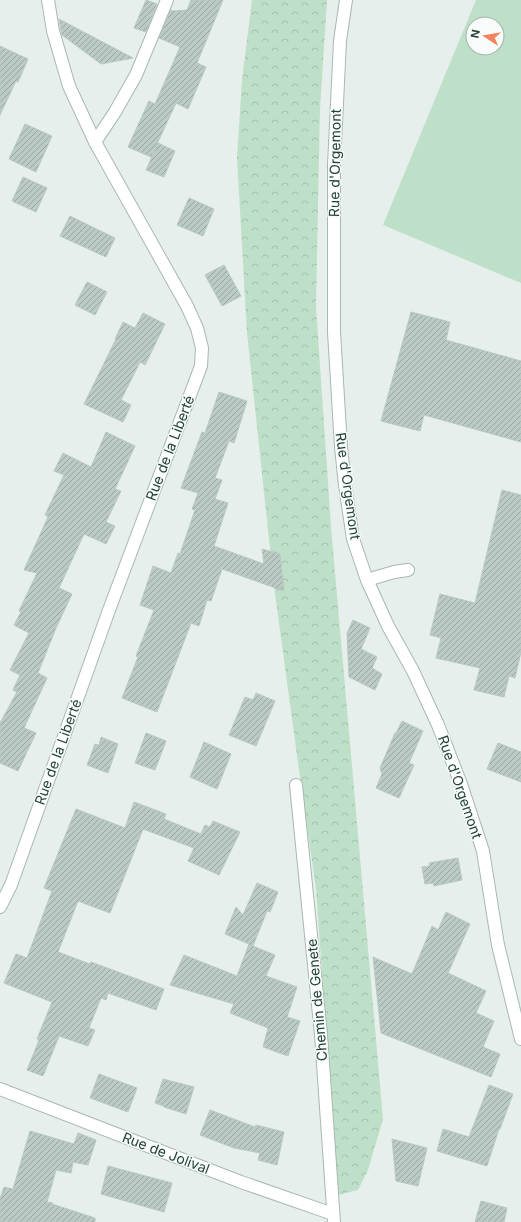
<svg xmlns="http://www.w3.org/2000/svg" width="521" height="1222" font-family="Inter,sans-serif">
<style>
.forest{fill:url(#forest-crowns)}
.pitch{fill:#bfe0c8;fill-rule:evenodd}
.building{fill:url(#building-hatch);stroke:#b8c9c2}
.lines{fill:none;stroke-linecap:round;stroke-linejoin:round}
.lane-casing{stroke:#a8b8b2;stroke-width:14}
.street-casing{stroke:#a8b8b2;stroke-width:14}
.lane{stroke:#fff;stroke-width:12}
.street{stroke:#fff;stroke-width:12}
.labels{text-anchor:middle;stroke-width:3;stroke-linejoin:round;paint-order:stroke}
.street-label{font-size:14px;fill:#24423a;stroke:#f7fbf9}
</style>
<defs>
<pattern id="forest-crowns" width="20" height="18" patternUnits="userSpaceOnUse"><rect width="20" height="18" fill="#bfe0c8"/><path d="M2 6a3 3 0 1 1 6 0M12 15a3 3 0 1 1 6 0" fill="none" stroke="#a4c1ad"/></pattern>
<pattern id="building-hatch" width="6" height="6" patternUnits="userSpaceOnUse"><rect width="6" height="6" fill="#bbcac4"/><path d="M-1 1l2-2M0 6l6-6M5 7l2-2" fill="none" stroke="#98a6a0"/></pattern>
</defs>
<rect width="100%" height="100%" fill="#e6efeb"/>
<path class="forest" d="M252 0H327L320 109 316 306 331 527 383 1119 368 1170 358 1190 338 1195 316 889 298 763 274 586 247 333 237 158 242 80Z"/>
<path class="pitch" d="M476 0H521V283L383 225ZM473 24H497V48H473Z"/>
<path class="building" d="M146 0 157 4 146 32 134 28Z
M191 0H223L197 63 206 67 188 109 176 103 151 157 128 147 149 101 155 104 180 47 159 38 171 10 173 11 187 10Z
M59 19 133 58 101 64 62 35Z
M0 46 28 59 18 82 16 81 0 115Z
M25 124 52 136 36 172 9 159Z
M158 143 175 151 164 177 146 170Z
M23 177 47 188 36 212 12 201Z
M189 198 214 209 203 236 177 225Z
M70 216 115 238 106 257 60 236Z
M224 265 241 296 222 306 205 275Z
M87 282 107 292 95 315 75 305Z
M411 312 450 322 446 340 521 361V442L424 415 420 431 381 421Z
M143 313 165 324 145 365 140 362 121 400 131 405 123 422 84 404 116 339H115L123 322 135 328Z
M219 392 247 401 234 443 229 441 215 478 222 480 215 499 228 503 214 546 264 564 262 549 280 554 284 591 222 569 211 601 207 600 199 626 191 623 157 712 122 698 138 657 136 656 154 610 140 605 153 566 171 573 178 553 180 554 195 510 192 509 198 493 181 488 202 432 205 433Z
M106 432 135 446 115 489 121 491 106 522 115 526 106 544 84 534 59 588 72 594 56 628 38 673 47 678 24 728 36 733 18 771 0 763V723L17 692 13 690 20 675 10 670 29 633 14 625 21 612 19 611 37 573 24 570 48 517 45 515 64 475 54 471 63 453 91 467Z
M502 490 521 495V652L515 678 509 676 504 697 474 690 480 668 436 658 441 638 430 635 440 594 475 603Z
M353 620 370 628 361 649 377 657 372 668 382 674 375 690 349 677 347 633Z
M256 693 275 701 256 746 229 735 245 697 253 700Z
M402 721 423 731 409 763 414 765 399 798 376 788 382 774 380 768 395 733H396Z
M146 733 166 741 155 770 135 763Z
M101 737 118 744 108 773 87 765 95 744 99 745Z
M204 742 231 754 217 789 190 777Z
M498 743 521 752V782L487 769Z
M134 802 166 814 164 819 201 834 205 825 210 827 213 821 240 832 219 875 188 861 194 848 143 829 110 913 78 901 58 952 90 964 91 962 164 989 156 1010 108 993 106 1000 101 998 89 1028 95 1030 88 1046 59 1036 43 1076 27 1070 39 1040 37 1039 52 1002 4 983 16 954 27 958 52 891 44 888 76 809 125 828Z
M458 858 462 880 434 886 433 883 425 884 422 867 430 866 429 863Z
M257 883 278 892 270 912 267 911 253 946 275 955 266 976 297 987 287 1017 300 1021 288 1056 263 1047 268 1028 230 1013 234 1004 170 985 184 955 237 976 249 944 225 934 236 907 243 915Z
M446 912 470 924 448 973 486 991 476 1013 494 1021 483 1047 500 1054 491 1077 381 1033 373 957 412 974 432 926 438 930Z
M99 1074 137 1088 128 1112 90 1098Z
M163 1079 194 1087 186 1114 164 1107V1106L155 1103Z
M489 1085 513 1094 500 1129H499L487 1166 437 1151 443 1129 469 1137Z
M210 1110 255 1127 256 1125 284 1132 277 1165 258 1160 260 1153 234 1148 200 1135Z
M30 1131 74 1144 78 1133 96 1140 88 1165 73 1162 71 1173 56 1170 47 1202 53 1203 52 1204 95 1218V1222H0V1199L4 1187 13 1189Z
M392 1139 427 1148 418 1186 396 1181Z
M108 1166 172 1183 164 1212 101 1194Z
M481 1201 507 1208 504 1222H475Z"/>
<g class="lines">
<g class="lane-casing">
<path id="lane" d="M95 142 115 112 136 75 167 0
M367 580 394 572 408 570"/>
</g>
<g class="street-casing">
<path id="street" d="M346 0 340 41 334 165V332L341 447 345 485 353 539 367 580 388 626 413 671 438 725 461 784 483 851 498 945 521 1039
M296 785 321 1035 334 1222
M0 907 11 885 109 610 201 366 202 348 197 328 187 306 95 142 69 86 53 31 48 0
M0 1089 241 1182 333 1214"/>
</g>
<use href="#lane" class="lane"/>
<use href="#street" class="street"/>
</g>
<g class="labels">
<g class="street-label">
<text transform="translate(335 163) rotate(-89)" y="5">Rue d'Orgemont</text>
<text transform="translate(170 448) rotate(-69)" y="5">Rue de la Liberté</text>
<text transform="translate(348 486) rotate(82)" y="5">Rue d'Orgemont</text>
<text transform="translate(58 752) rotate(-70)" y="5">Rue de la Liberté</text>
<text transform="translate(460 787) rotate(71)" y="5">Rue d'Orgemont</text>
<text transform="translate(317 1000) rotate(-95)" y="5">Chemin de Genete</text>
<text transform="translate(166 1153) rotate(21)" y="5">Rue de Jolival</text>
</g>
</g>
<g transform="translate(485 36) rotate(282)"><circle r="19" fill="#f7fbf9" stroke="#a3b1ad"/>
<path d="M0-3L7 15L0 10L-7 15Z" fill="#f4845f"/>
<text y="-6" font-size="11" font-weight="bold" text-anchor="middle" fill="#24423a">N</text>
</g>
</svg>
